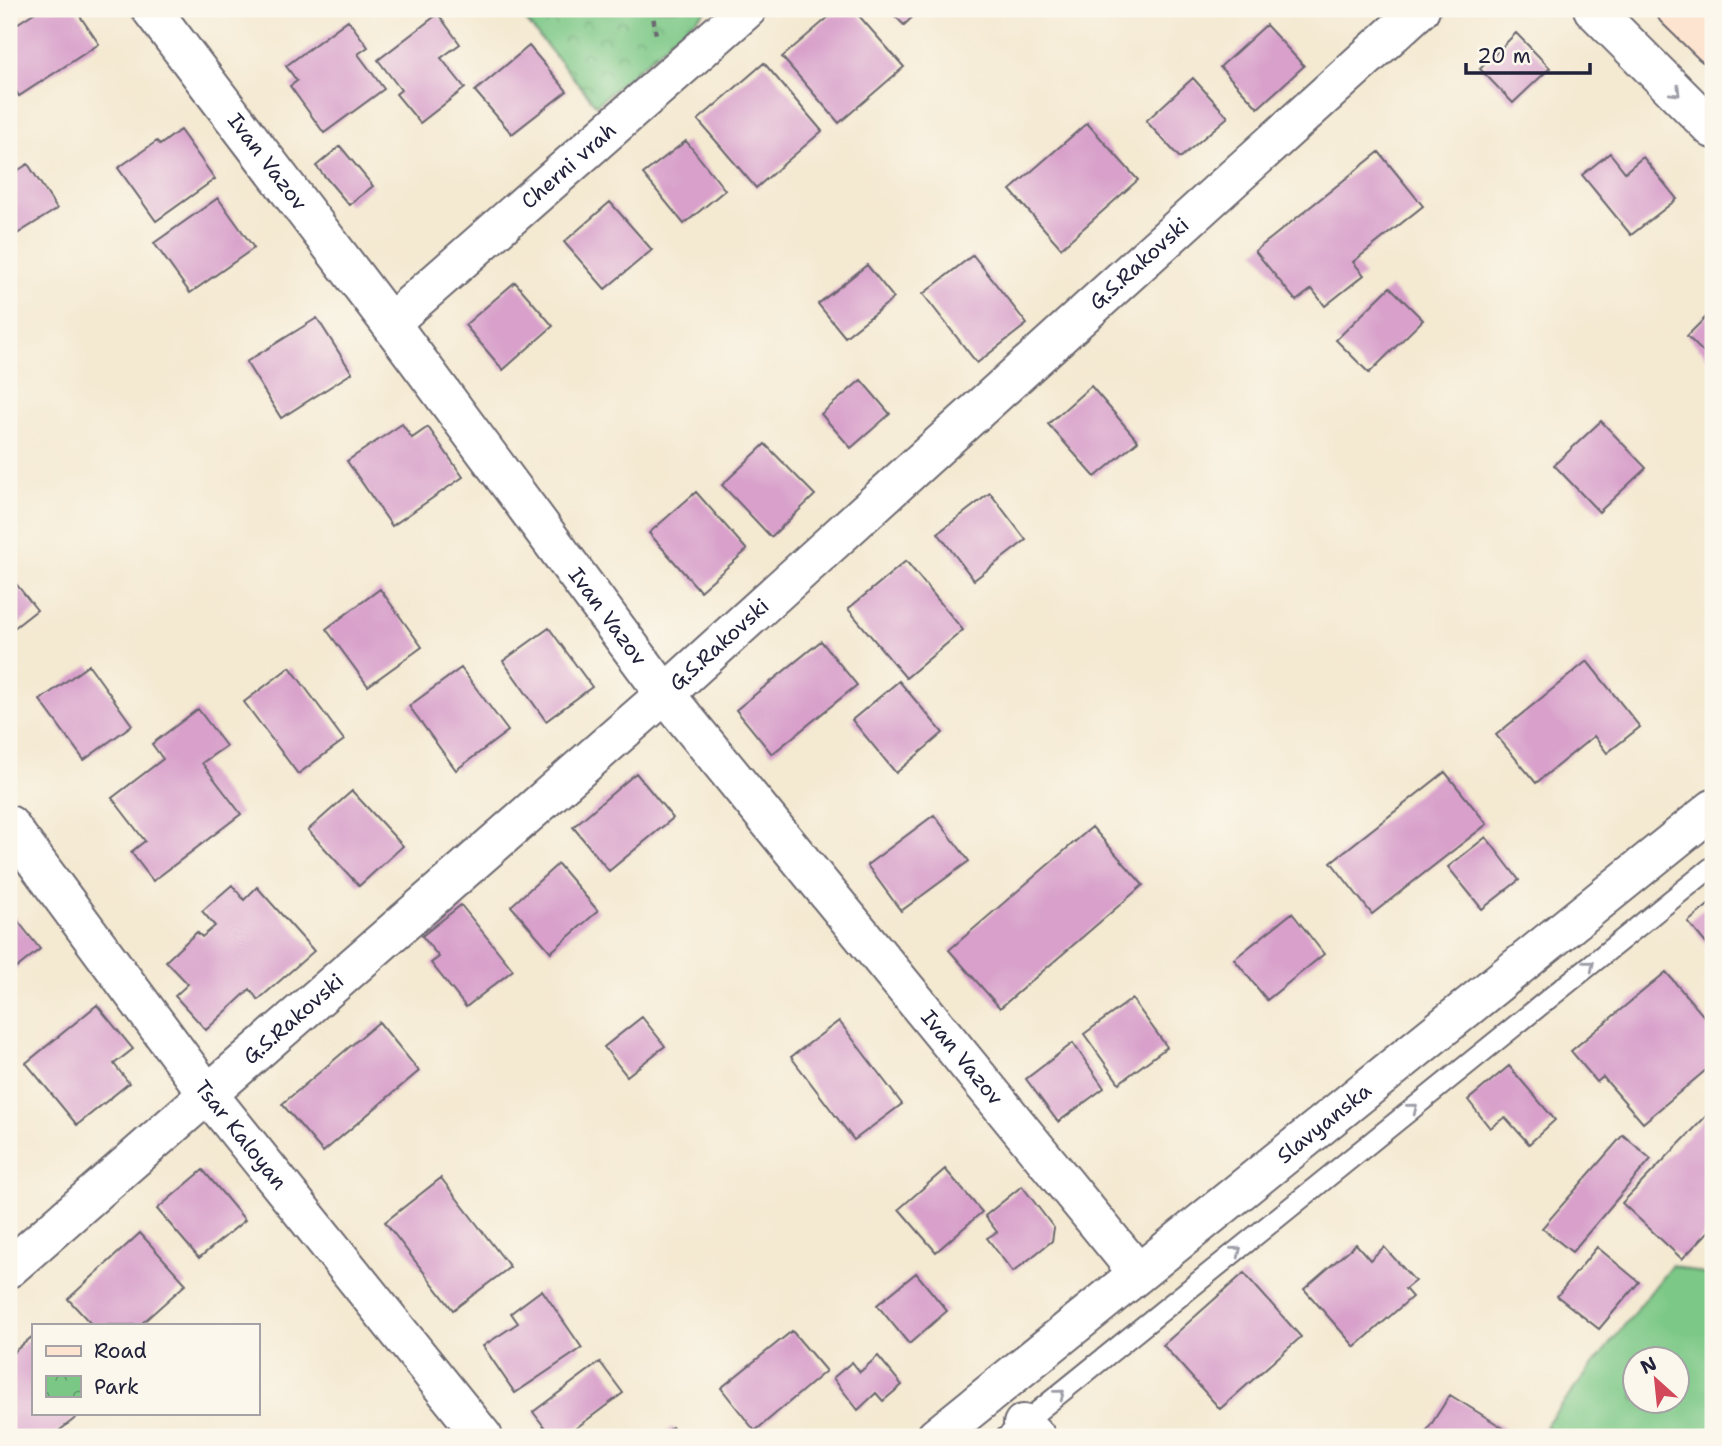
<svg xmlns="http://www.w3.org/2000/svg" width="1722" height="1446" font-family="'Shantell Sans',sans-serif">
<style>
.grass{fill:#7bc886;stroke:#4e7560;stroke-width:2;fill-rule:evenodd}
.park{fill:url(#park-crowns);stroke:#4e7560;stroke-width:2}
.building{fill:#d8a0cb}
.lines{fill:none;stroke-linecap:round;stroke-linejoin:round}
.service-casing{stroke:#6c6870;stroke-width:23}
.minor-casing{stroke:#6c6870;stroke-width:42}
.tertiary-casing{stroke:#6c6870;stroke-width:42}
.secondary-casing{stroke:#6c6870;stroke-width:42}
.path{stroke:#6c6870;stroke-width:4.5;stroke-dasharray:5 5;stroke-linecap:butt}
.service{stroke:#fff;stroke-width:19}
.minor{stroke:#fff;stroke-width:38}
.tertiary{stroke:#fff;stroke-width:38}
.secondary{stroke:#fde4d0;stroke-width:38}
.oneway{stroke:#9c9ca7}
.labels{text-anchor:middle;stroke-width:5;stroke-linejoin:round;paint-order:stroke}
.street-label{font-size:21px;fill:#22223b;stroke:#fbf7ec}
</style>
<defs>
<pattern id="park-crowns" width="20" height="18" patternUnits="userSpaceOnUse" patternTransform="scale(1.75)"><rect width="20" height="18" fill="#7bc886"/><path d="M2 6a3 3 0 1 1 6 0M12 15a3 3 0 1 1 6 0" fill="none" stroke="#64a26f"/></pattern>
</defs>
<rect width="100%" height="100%" fill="#fbf7ec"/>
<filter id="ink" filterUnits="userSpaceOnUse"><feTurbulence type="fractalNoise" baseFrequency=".0143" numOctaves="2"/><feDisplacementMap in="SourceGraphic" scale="14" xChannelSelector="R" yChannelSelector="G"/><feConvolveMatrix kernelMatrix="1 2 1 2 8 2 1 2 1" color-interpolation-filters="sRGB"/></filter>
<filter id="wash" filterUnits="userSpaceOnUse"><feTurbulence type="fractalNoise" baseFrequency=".00686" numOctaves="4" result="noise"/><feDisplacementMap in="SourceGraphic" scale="28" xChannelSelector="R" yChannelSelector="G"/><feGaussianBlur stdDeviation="1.57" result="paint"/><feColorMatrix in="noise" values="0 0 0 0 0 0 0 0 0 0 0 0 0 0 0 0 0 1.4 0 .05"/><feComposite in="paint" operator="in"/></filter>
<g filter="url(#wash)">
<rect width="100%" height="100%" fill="#f4e9d1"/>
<path class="grass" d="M1672 1265 1713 1277V1437H1565L1545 1426ZM1634 1358H1676V1400H1634Z"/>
<path class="park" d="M516 9H708L596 105Z"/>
<g id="blocks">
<path class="building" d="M40 9H75L99 44 19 96 9 81V29Z
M838 9H853L904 67 839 123 782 57Z
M888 9H921L904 25Z
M438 14 460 44 441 58 465 88 420 123 396 94 401 90 378 60Z
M348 20 368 47 358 54 384 89 324 133 290 86 297 81 286 66Z
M1266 25 1304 66 1258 108 1220 67Z
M1516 33 1550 68 1513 103 1480 69Z
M529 46 567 91 512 134 475 91Z
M764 63 822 131 756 188 698 120Z
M1193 78 1228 117 1180 158 1146 121Z
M1087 123 1138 180 1061 248 1010 190Z
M180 130 215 179 156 221 118 168 157 141 160 145Z
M686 141 725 190 684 224 643 174Z
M340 146 373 186 349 205 316 166Z
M1379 152 1423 206 1353 262 1364 275 1325 306 1312 289 1296 301 1255 251Z
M1610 153 1625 172 1643 157 1677 199 1631 235 1582 175Z
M28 164 57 209 12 237 9 231V176Z
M218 198 254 248 190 293 154 243Z
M610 202 652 250 605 289 564 242Z
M973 255 1027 324 977 363 923 294Z
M867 265 894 298 845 337 818 304Z
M515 282 553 326 503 370 465 325Z
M1390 287 1423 320 1369 373 1336 340Z
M1713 310V362L1687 336Z
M317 318 352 373 281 418 246 362Z
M861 380 890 414 851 448 821 414Z
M1091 386 1138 441 1095 477 1048 424Z
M1601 421 1646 468 1599 512 1554 465Z
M402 424 412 438 428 427 463 477 392 526 347 461Z
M765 444 815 495 771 537 722 485Z
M696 492 747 550 700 591 649 533Z
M990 493 1026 540 974 580 938 533Z
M906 561 963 630 906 678 848 609Z
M9 575 37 610 9 632Z
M380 589 422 647 368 686 326 629Z
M549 628 592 687 546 721 503 661Z
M821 641 857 685 772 754 736 710Z
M1587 661 1640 727 1607 753 1594 736 1536 783 1496 735Z
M89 665 132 725 84 760 40 700Z
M290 667 344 740 298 774 244 702Z
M461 668 508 731 456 770 409 706Z
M899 681 943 733 896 773 852 720Z
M198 709 226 746 202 763 241 814 153 881 131 852 145 841 112 798 163 759 152 744Z
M1445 772 1487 824 1372 914 1331 862Z
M636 773 673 818 609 871 573 827Z
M352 791 403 846 359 886 308 830Z
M934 815 969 861 901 911 867 865Z
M1092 827 1143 885 1000 1008 949 950Z
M1486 837 1519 880 1482 909 1448 867Z
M558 864 598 911 551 952 511 906Z
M232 885 244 900 257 887 314 951 258 1000 250 989 206 1030 175 996 188 984 166 961 197 932 202 937 215 926 202 911Z
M1713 901V952L1688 922Z
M461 905 513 970 466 1007 431 963 439 957 422 936Z
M9 910 40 949 9 974Z
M1292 913 1324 954 1267 1000 1234 959Z
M1666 972 1713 1027V1064L1643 1123 1603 1077 1597 1082 1571 1051Z
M1132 999 1167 1047 1119 1083 1084 1034Z
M97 1005 133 1049 114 1064 129 1083 77 1125 26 1063Z
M642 1017 665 1046 627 1076 604 1047Z
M839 1021 902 1104 854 1140 791 1057Z
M379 1022 419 1071 323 1152 282 1104Z
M1073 1043 1104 1088 1058 1122 1026 1079Z
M1509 1066 1555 1120 1529 1144 1505 1117 1490 1128 1468 1100Z
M1713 1109V1227L1682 1259 1622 1203Z
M1623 1135 1651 1159 1572 1252 1542 1228Z
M945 1169 982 1212 936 1252 899 1209Z
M203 1170 245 1220 199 1258 157 1209Z
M441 1178 510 1267 453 1310 385 1222Z
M1022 1186 1054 1228 1052 1241 1013 1272 987 1238 997 1232 985 1216Z
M140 1233 186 1284 140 1325H92L68 1299Z
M1356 1244 1370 1260 1384 1247 1415 1281 1405 1289 1412 1297 1355 1347 1304 1289Z
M1597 1247 1639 1282 1599 1329 1557 1296Z
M916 1273 947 1311 909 1344 877 1305Z
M1244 1273 1301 1337 1220 1409 1163 1345Z
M542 1290 582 1348 515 1393 483 1346 518 1323 511 1313Z
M792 1331 826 1371 755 1431 721 1388Z
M33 1336V1413H82L51 1437H9V1356Z
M878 1356 902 1385 883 1401 876 1393 858 1410 833 1378 852 1362 860 1372Z
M600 1362 623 1393 564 1437H552L533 1412Z
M1450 1395 1513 1434 1511 1437H1423Z
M672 1427 680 1437H659Z"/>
</g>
</g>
<g filter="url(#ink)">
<use href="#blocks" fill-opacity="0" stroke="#6c6870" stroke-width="2"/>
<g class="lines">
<g class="service-casing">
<path id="service" d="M1006 1437 1713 866"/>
</g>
<g class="minor-casing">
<g id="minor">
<path id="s1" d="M151 9 390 323 665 694 1138 1273"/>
<path d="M1593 9 1713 129"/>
<path id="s2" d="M390 323 747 9"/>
<path id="s3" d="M9 825 207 1093 483 1437"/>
<path id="s4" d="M9 1268 665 694 1420 9"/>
<path d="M1023 1424 1036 1437"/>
</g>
</g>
<g class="tertiary-casing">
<g id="tertiary">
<path id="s5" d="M936 1437 1713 809"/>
</g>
</g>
<g class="secondary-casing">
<path id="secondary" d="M1676 9 1713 45"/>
</g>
<path class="path" d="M652 9 656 35"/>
<use href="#service" class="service"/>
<use href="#minor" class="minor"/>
<use href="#tertiary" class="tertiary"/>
<use href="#secondary" class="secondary"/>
</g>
<defs><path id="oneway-chevron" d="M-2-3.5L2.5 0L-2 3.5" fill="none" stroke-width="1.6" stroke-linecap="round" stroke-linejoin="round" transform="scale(1.75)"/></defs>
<g class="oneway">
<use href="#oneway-chevron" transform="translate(1676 92) rotate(45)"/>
<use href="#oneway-chevron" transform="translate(1590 965) rotate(-39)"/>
<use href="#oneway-chevron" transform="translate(1413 1108) rotate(-39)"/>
<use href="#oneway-chevron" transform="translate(1237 1251) rotate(-39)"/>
<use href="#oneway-chevron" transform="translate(1060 1394) rotate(-39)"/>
</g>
</g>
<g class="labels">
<g class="street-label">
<text dy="7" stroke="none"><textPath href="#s1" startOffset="192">Ivan Vazov</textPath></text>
<text dy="7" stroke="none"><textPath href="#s2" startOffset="238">Cherni vrah</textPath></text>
<text dy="7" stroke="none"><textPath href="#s4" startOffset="1512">G.S.Rakovski</textPath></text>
<text dy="7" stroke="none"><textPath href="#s1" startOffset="760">Ivan Vazov</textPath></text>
<text dy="7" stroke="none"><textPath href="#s4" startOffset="945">G.S.Rakovski</textPath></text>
<text dy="7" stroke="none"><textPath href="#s4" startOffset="378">G.S.Rakovski</textPath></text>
<text dy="7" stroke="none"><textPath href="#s1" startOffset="1326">Ivan Vazov</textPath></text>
<text dy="7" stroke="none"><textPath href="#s5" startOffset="499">Slavyanska</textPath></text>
<text dy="7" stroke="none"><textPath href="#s3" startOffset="387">Tsar Kaloyan</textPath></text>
</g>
</g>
<rect width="1722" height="1446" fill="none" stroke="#fbf7ec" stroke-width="35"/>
<rect x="32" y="1324" width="228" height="91" fill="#fbf7ec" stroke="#a4a2a5" stroke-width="2"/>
<rect x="46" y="1346" width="35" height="10" fill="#fde4d0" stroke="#a4a2a5" stroke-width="2"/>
<text x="94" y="1358" font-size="21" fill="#22223b">Road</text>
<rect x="46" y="1376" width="35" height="21" fill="url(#park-crowns)" stroke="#a4a2a5" stroke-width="2"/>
<text x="94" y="1394" font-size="21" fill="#22223b">Park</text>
<g transform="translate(1656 1380) rotate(333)"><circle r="33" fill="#fbf7ec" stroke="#a4a2a5" stroke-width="2"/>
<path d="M0-5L12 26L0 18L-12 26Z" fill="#d1495b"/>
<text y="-10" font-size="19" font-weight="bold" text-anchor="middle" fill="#22223b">N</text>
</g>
<path d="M1466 63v10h124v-10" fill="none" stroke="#22223b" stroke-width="3.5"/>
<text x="1477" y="63" font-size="21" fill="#22223b" stroke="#fbf7ec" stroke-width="5" paint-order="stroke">20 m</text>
</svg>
